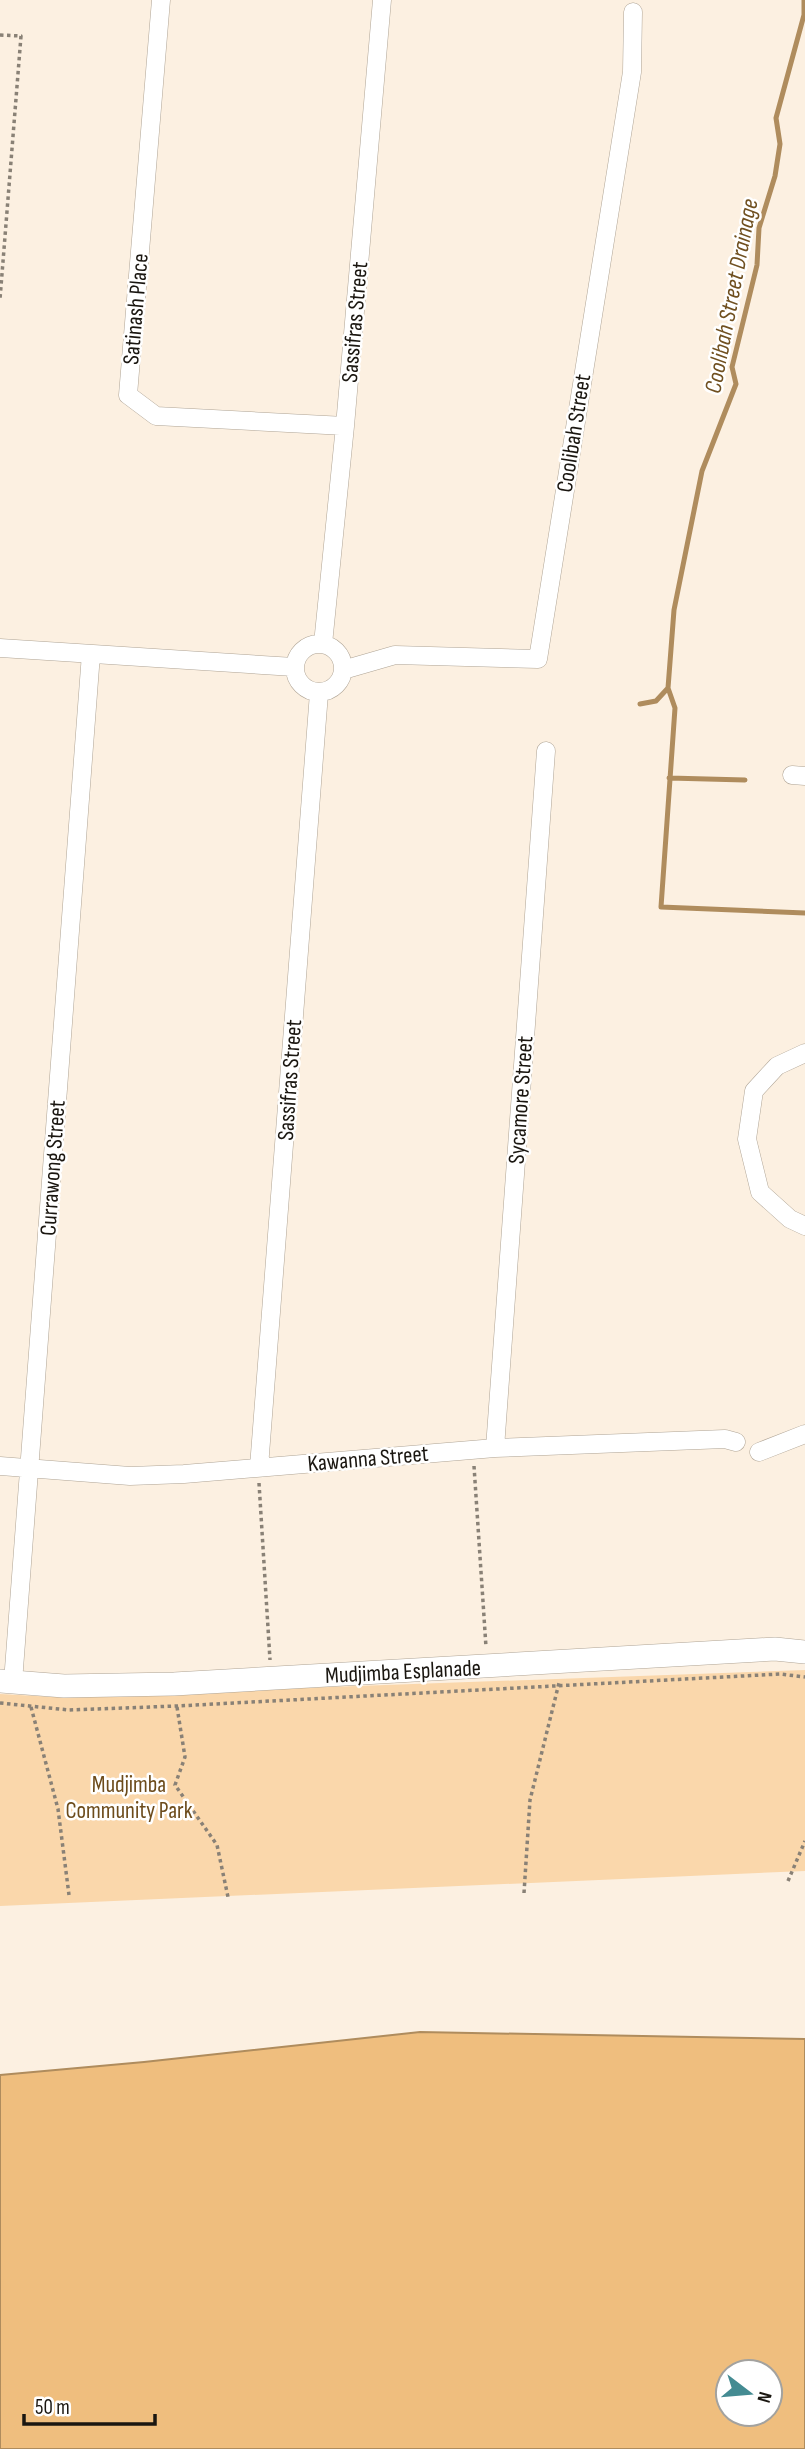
<svg xmlns="http://www.w3.org/2000/svg" width="805" height="2449" font-family="'Sofia Sans Condensed',sans-serif">
<style>
.green{fill:#fad7ab}
.water{fill:#efbe7e;stroke:#af8c5d;stroke-width:2;fill-rule:evenodd}
.lines{fill:none;stroke-linecap:round;stroke-linejoin:round}
.stream{stroke:#af8c5d;stroke-width:5}
.minor-casing{stroke:#afa495;stroke-width:19}
.tertiary-casing{stroke:#afa495;stroke-width:24}
.path{stroke:#898176;stroke-width:3.5;stroke-dasharray:3.5 3.5;stroke-linecap:butt}
.minor{stroke:#fff;stroke-width:18}
.tertiary{stroke:#fff;stroke-width:23}
.labels{text-anchor:middle;stroke-width:5;stroke-linejoin:round;paint-order:stroke}
.street-label{font-size:23px;fill:#1a1610;stroke:#fff}
.park-label{font-size:23px;fill:#6c4b1b;stroke:#fff}
.water-label{font-size:24px;font-style:italic;fill:#705020;stroke:#fff}
</style>
<rect width="100%" height="100%" fill="#fcf0e1"/>
<path class="green" d="M805 1670V1871L0 1906V1694L54 1697Z"/>
<path class="water" d="M420 2032 805 2039V2449H0V2075L144 2062ZM728 2372H770V2414H728Z"/>
<g class="lines">
<path class="stream" d="M668 688 675 708 661 907 805 913
M640 704 656 701 668 688 674 610 702 471 736 384 732 367 757 265 759 228 775 176 780 144 776 118 804 15V0
M669 778 745 780"/>
<g class="minor-casing">
<path id="minor" d="M161 0 128 395 156 416 345 426
M295 668a24 24 0 1 1 48 0a24 24 0 1 1-48 0Z
M323 644 345 426 382 0
M0 648 294 667
M343 670 395 655 538 659 632 72 633 12
M792 775 805 776
M805 1053 777 1066 754 1091 747 1139 760 1192 790 1219 805 1226
M495 1448 546 751
M759 1452 805 1434
M0 1466 130 1476 184 1474 495 1448 725 1439 736 1442
M259 1467 319 693
M13 1682 91 654"/>
</g>
<g class="tertiary-casing">
<path id="tertiary" d="M0 1681 64 1686 174 1684 775 1649 805 1652"/>
</g>
<path class="path" d="M0 35 21 36 0 299
M474 1466 486 1647
M259 1483 270 1660
M0 1703 69 1710 177 1706 780 1674 805 1677
M31 1707 58 1809 69 1895
M177 1707 185 1757 175 1785 217 1845 228 1897
M788 1881 805 1841
M524 1893 530 1800 559 1683"/>
<use href="#minor" class="minor"/>
<use href="#tertiary" class="tertiary"/>
</g>
<g class="labels">
<g class="street-label">
<text transform="translate(135 309) rotate(-85)" y="8">Satinash Place</text>
<text transform="translate(354 322) rotate(-85)" y="8">Sassifras Street</text>
<text transform="translate(573 433) rotate(-81)" y="8">Coolibah Street</text>
<text transform="translate(289 1080) rotate(-86)" y="8">Sassifras Street</text>
<text transform="translate(520 1100) rotate(-86)" y="8">Sycamore Street</text>
<text transform="translate(52 1168) rotate(-86)" y="8">Currawong Street</text>
<text transform="translate(368 1458) rotate(-5)" y="8">Kawanna Street</text>
<text transform="translate(403 1671) rotate(-3)" y="8">Mudjimba Esplanade</text>
</g>
<g class="park-label">
<text x="129" y="1792">Mudjimba<tspan x="129" dy="26">Community Park</tspan></text>
</g>
<g class="water-label">
<text transform="translate(731 296) rotate(-79)" y="8">Coolibah Street Drainage</text>
</g>
</g>
<g transform="translate(749 2393) rotate(106)"><circle r="33" fill="#ffffff" stroke="#a3a29f" stroke-width="2"/>
<path d="M0-5L12 26L0 18L-12 26Z" fill="#448b92"/>
<text y="-10" font-size="19" font-weight="bold" text-anchor="middle" fill="#1a1610">N</text>
</g>
<path d="M24 2414v10h131v-10" fill="none" stroke="#1a1610" stroke-width="3.5"/>
<text x="35" y="2414" font-size="21" fill="#1a1610" stroke="#ffffff" stroke-width="5" paint-order="stroke">50 m</text>
</svg>
